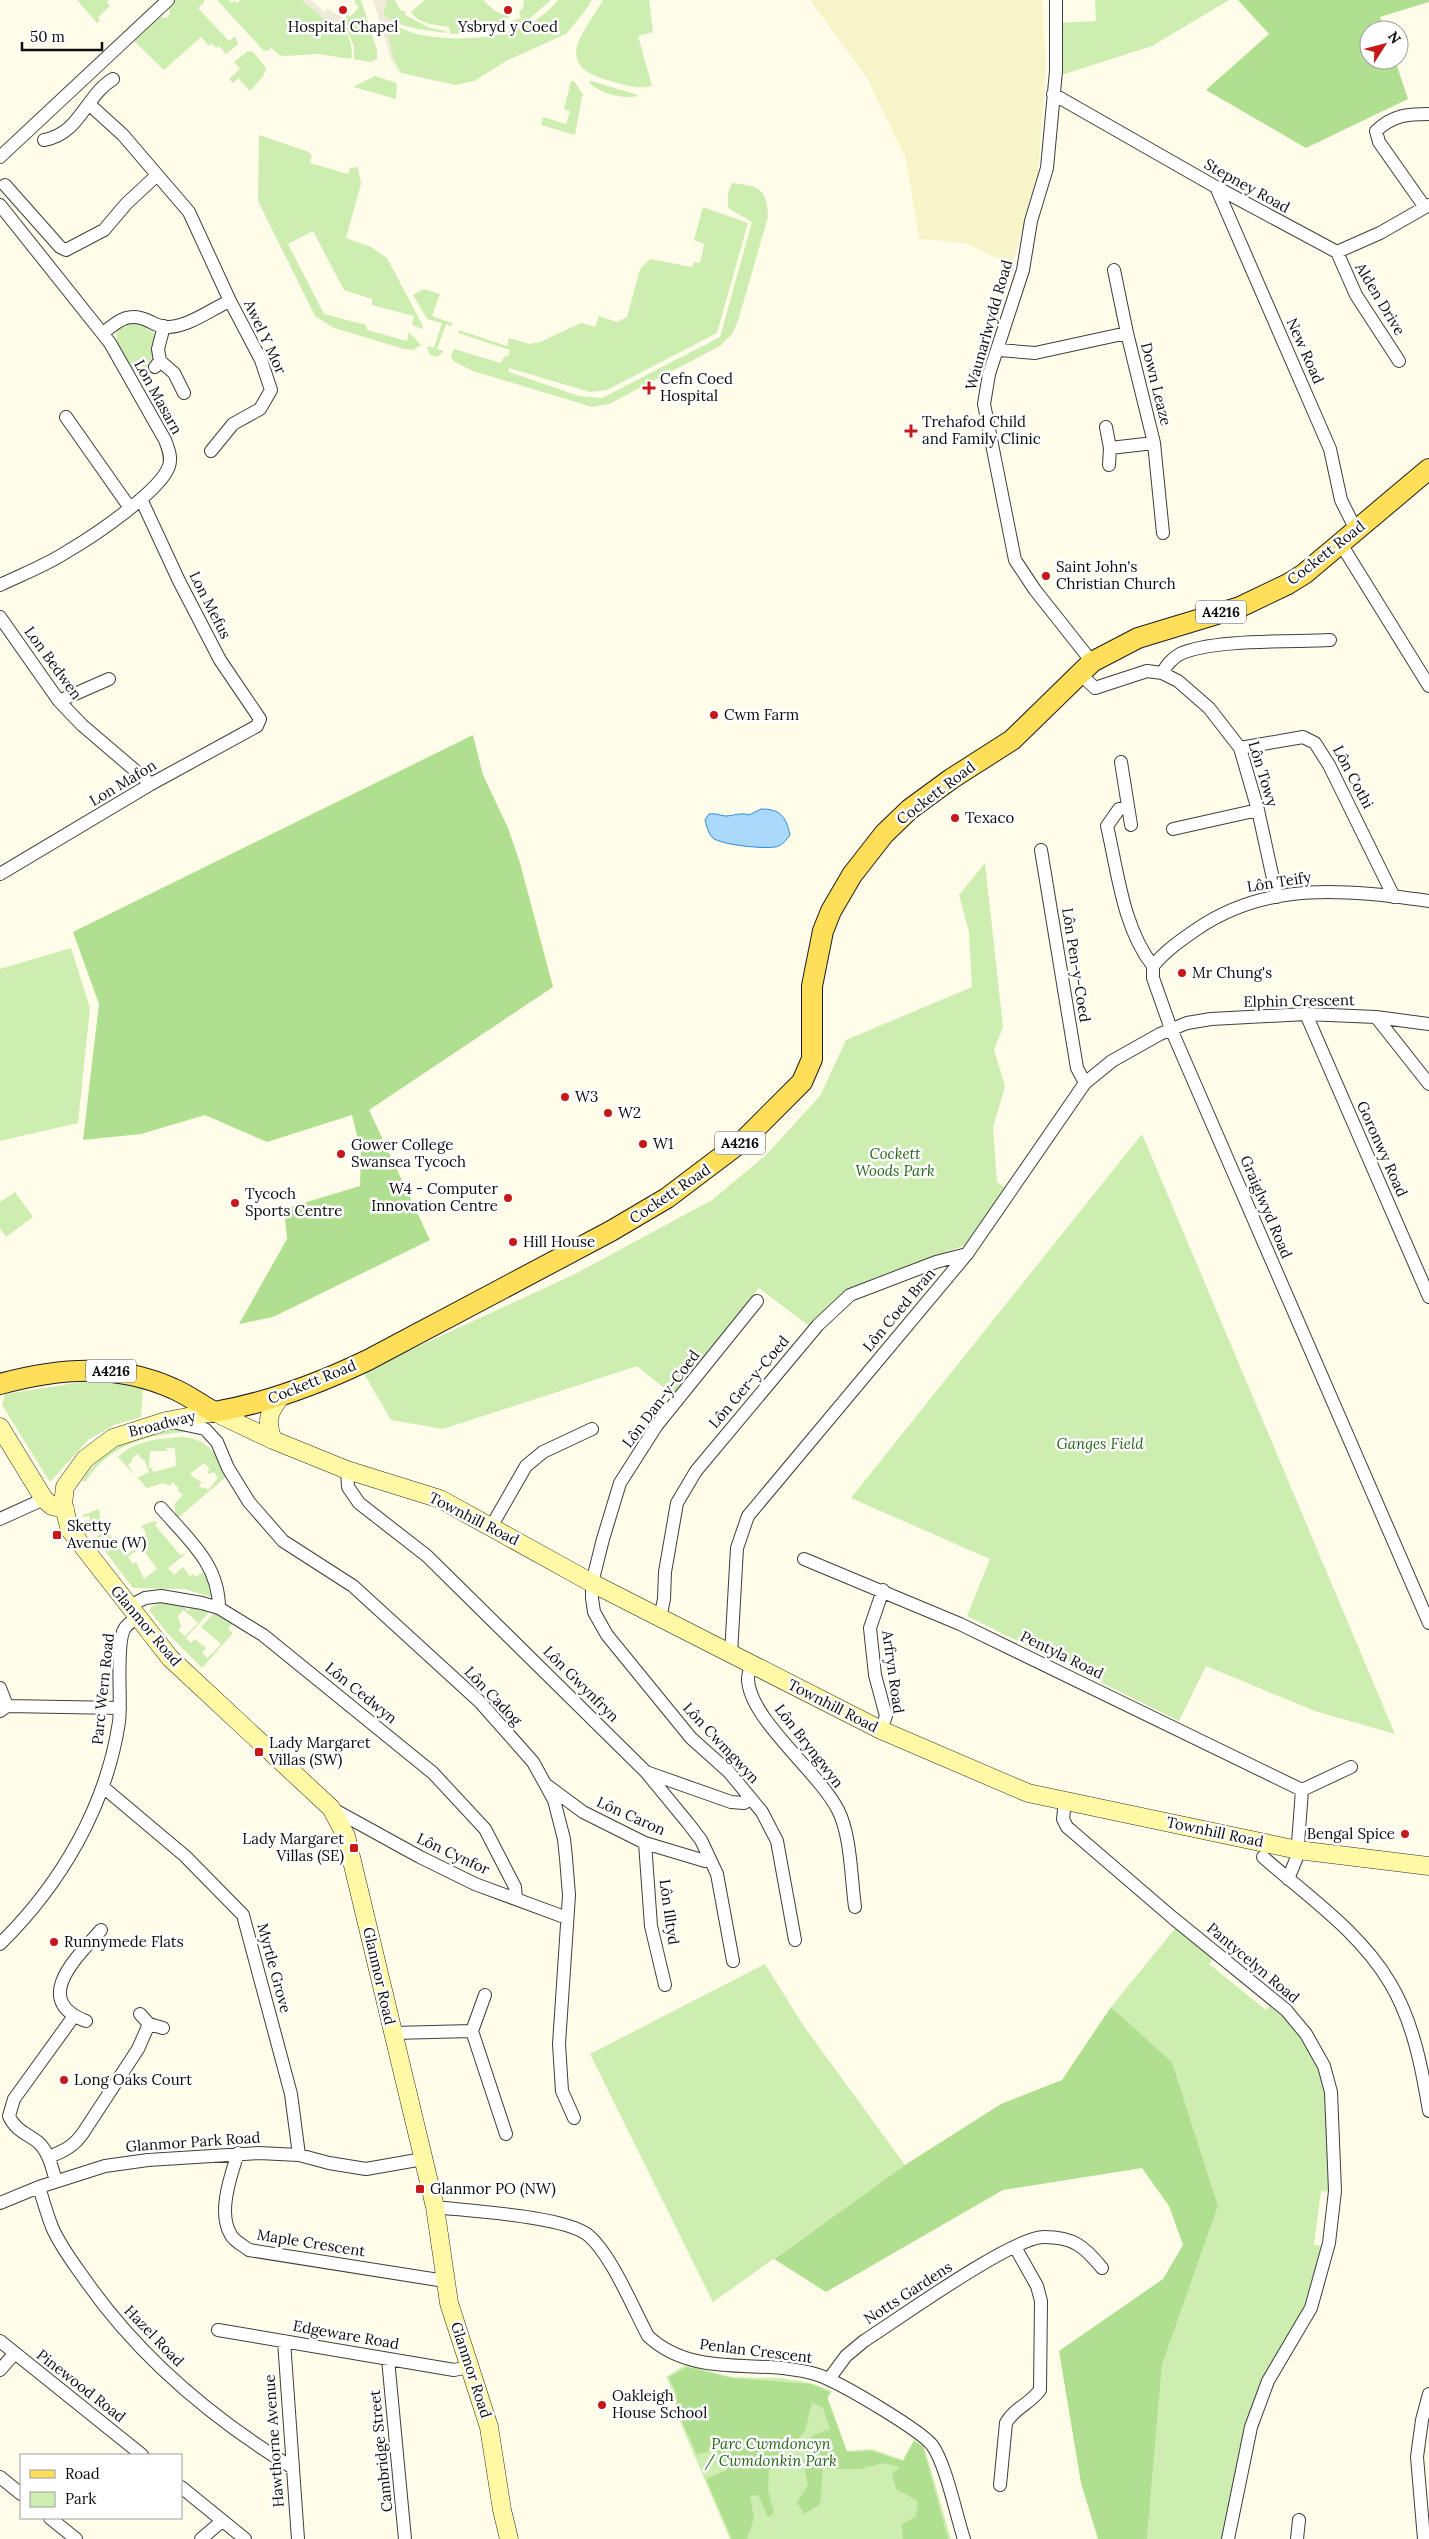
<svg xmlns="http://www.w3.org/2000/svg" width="1429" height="2539" font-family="Lora,serif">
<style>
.farmland{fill:#f7f5c8}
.green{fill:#cdedb1;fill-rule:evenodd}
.forest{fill:#afdf8f}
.plaza{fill:#efead9}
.water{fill:#aad9fb;stroke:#2b8cd9}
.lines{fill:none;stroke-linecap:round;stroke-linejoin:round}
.street-casing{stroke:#3f3f3f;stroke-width:14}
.secondary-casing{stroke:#2e2e2e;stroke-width:19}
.primary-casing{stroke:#1d1d1d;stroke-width:22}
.street{stroke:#fff;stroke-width:12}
.secondary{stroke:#fff9a5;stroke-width:18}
.primary{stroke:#ffde5a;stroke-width:20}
.poi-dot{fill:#c7181a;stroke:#fff;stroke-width:2}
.labels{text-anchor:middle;stroke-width:5;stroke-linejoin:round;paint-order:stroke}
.shield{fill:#fff;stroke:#555;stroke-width:1}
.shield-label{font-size:14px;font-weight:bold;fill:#0c0c0c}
.poi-label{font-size:15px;fill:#0c0c0c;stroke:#fff;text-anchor:start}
.street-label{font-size:15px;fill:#0c0c0c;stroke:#fff}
.park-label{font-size:15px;font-style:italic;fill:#256817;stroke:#fff}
</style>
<rect width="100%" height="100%" fill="#fffcea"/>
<path class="farmland" d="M810 0H1042L1046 65 1038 176 1012 265 965 243 919 239 906 159 867 78Z"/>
<path class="green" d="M77 0H109L107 2 110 6 98 17 100 20 97 23Z
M176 0H203L205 2 198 8 229 41 235 36 238 44 226 54 219 46 216 48 212 44 209 46 201 37 164 70 134 41 135 37 154 16 166 18 170 14 168 6Z
M217 0H229L232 3 234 1 237 3 240 0H302L325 20 332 19C335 22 339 23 341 25 349 32 354 50 351 59L318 54 284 56 279 55 271 48 267 51 263 50Z
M356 0H361L377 50V59L371 62 354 59V46L343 21 347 15 350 17 359 7 354 2Z
M387 0H395L400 10 406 12 405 15 430 28 446 31V33C429 31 396 27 383 15Z
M425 0H483L495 11 510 17 501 21 503 25 500 29 479 33 450 34 449 27C437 25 418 24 411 12Z
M524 0H551L529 19 507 28 506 23 521 18 519 12 523 8Z
M558 0H592L585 11 566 34 508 60 474 81 455 85 401 73 393 58 387 31 389 26C398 25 412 34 422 35 467 43 528 39 558 0Z
M603 0H649L653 32 638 36 652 86C636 90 623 84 607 80 551 64 585 32 603 0Z
M1095 0H1229L1152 46 1058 76V23L1096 21Z
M248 51 253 52 266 68 264 75 250 91 238 78 233 83 229 79 240 69 234 62Z
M375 76 397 83 396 99 353 87Z
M571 81H574L584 96H582L575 135 541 125 543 117 566 124 570 111 564 109Z
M591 81 638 95V96C625 100 598 93 589 82Z
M259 135 309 152 312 156 310 163 348 174 350 168 358 167 361 184 346 238 371 247 387 258 423 326 422 329 412 325 414 316 372 305V299L344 290 313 231 288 244 324 314 366 325 367 330 407 341 409 332 421 345 413 350 404 349 334 328 315 316 258 201Z
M732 183C759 186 767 188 768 217L738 321 732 334 720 346 609 404 592 407 473 371 453 361 451 355 454 349 501 363 504 357 508 356 510 350 458 333 459 330 507 346 509 338 529 344 540 342 581 323 595 327 599 316 617 322 627 317 640 269 650 259 692 267 694 262 700 263 704 244 694 240 703 207 748 223 717 333 607 390 590 392 509 368V372L579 396 602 398 720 337 752 222 728 208V193Z
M424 289 440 294 432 316 452 323V326L446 324 437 349 444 351 437 357 430 355 427 348V346L434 348 442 323 427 319 413 295Z
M136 321 149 328 158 338 153 341V358L147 363 149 372 143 379C128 365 114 351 117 330L125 323Z
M985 863 1003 1027 994 1050 1005 1086 993 1128 997 1182 1009 1190 968 1244 875 1278 840 1295 809 1326 759 1288 674 1396 637 1366 443 1429 391 1420 363 1372 575 1274 712 1200 765 1156 820 1096 846 1040 972 987 969 932 959 895Z
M71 948 90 1008 78 1123 0 1141V969Z
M1142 1134 1395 1734 1315 1711 1206 1666 1179 1721 967 1616 990 1559 851 1498Z
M15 1192 33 1217 6 1237 0 1229V1202Z
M102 1379 143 1389 141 1417 114 1425 88 1440 50 1482 2 1405 5 1394Z
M188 1429V1432C149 1434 108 1445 86 1481H82C103 1446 148 1427 188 1429Z
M181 1437C207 1438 216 1454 228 1475L178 1518 175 1514V1503L183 1495 177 1490 179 1488 172 1482 171 1486 163 1483 147 1488 118 1457C136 1440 157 1439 181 1437ZM167 1448H175L176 1466 153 1472 152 1468H149L150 1451H167ZM138 1454 142 1460 144 1459 149 1472 137 1478 128 1465 133 1460 132 1458ZM204 1463 210 1469 207 1472 209 1474 214 1472 218 1478 208 1490 205 1487 202 1489 199 1485 202 1483 190 1474Z
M99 1509 101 1524 104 1526 91 1534 84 1520H90L89 1516 83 1517V1515Z
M154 1521 158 1522 155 1525 180 1555 187 1553 168 1568 174 1575 183 1567 190 1576 193 1574 196 1577 203 1572 214 1594 211 1597 185 1589 133 1588 95 1538 107 1530 113 1540 115 1538 121 1546 119 1548 125 1556 141 1544 139 1541 145 1536 146 1532 141 1526ZM141 1547 157 1569 144 1579 136 1562 133 1564 128 1557Z
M161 1602H180L188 1611 193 1605 211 1610 186 1638 191 1643 195 1639 206 1648 202 1653 208 1658 221 1644 201 1627 216 1611 234 1622 228 1629 233 1633 202 1668 169 1635 150 1611 151 1607ZM184 1610 198 1623 185 1636 178 1630 181 1627 178 1616Z
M1177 1926 1215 1957 1209 1964 1266 2010 1272 2003C1282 2014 1295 2025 1303 2037 1335 2084 1329 2138 1331 2192L1321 2191 1314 2245 1324 2246 1310 2301 1271 2368 1224 2539H1147L1162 2365 1218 2206 1172 2062 1111 2007Z
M765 1964 803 2025 905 2165 713 2302 590 2054Z
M685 2365 732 2377 781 2378 811 2383 832 2391 828 2398 847 2451 872 2449 903 2460 914 2440 924 2446 951 2539H730L675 2410V2396L666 2377Z"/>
<path class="forest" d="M1238 0H1429V2L1380 17 1384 30H1369V60H1395L1408 99 1306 148 1206 90 1269 34Z
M473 735 483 775 508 828 520 863 553 987 369 1110 430 1240 273 1317 239 1324 287 1239 284 1209 360 1186 361 1151 352 1115 267 1142 205 1115 141 1134 83 1140 99 1004 73 932Z
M1111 2007 1172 2062 1218 2206 1162 2365 1147 2539H1098L1081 2483 1059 2351 1163 2279 1183 2245 1169 2206 1142 2168 1003 2190 826 2292 774 2259 905 2165 1001 2104 1062 2080Z
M687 2367 731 2378 811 2384 830 2392 827 2398 847 2452 872 2451 903 2461 914 2441 923 2447 948 2539H903L902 2524 916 2517 918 2501 896 2489 892 2474 900 2467 884 2463 860 2469H823L820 2504 804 2514 797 2502 808 2485 803 2462 812 2436 830 2429 823 2408 812 2402 805 2431 769 2470 768 2490 774 2513 768 2517 758 2495 750 2496 754 2518 747 2539H732L706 2479 727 2470 716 2449 697 2455 677 2410V2396L669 2377Z"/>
<path class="plaza" d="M302 0H311L324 12 327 8 344 19 340 25 332 19 325 20Z
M373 0H387L383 15 392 20V26L389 27 388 31 393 58 398 70 401 71 400 74 392 62Z"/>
<path class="water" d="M761 809C780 809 786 816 790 835 786 840 782 846 775 847 764 849 721 845 713 838 708 833 707 827 705 820L709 814C715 813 719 815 725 816 734 816 740 812 749 815Z"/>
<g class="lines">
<g class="street-casing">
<path id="street" d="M1056 0V71L1047 168 1031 221 1023 270 989 374 984 404 1015 560 1035 590 1092 662
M1053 94 1216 187 1337 252 1380 233 1429 205
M90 105 123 135 189 212 230 301
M44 140C80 134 85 96 113 79
M0 157 168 0
M5 185 60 247 66 250 104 230 126 204 156 176
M1216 187 1330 449 1341 500 1356 530
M0 205 110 343 165 440C168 448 172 457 169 466 161 491 92 537 68 551 47 565 23 574 0 585
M1424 206 1379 142 1376 131C1393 115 1407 114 1429 114
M1337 252 1356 295 1399 361
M1114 270 1127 333 1154 443 1163 533
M103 333C120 319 130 311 151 322 156 325 164 327 169 327 190 326 211 309 230 301L261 360 271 390 260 409 233 424 211 451
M999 350 1035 353 1127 333
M160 361 174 373 184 393
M155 367 160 361 158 349 164 326
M66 417 130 508
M1106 427 1110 448 1109 465
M1110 448 1154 443
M1341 544 1429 686
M0 617 59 701 82 725 151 784
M1079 673 1095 688 1147 671 1162 673 1178 681 1209 708 1240 748 1258 810 1277 897
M1162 673C1167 665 1171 659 1180 654 1211 639 1293 642 1330 640
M59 701 109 679
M1240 748 1303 737 1315 743 1329 765 1394 897
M1121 762 1131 825
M1127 807 1119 809 1107 826C1118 873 1123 928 1153 966V978L1171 1029 1429 1623
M1173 829 1258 810
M1041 850 1077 1068 1085 1083
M0 874 151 784 257 726 260 719 220 660 179 581 141 499
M1153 966C1165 951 1181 940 1197 929 1269 880 1347 890 1429 901
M1306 1014 1429 1297
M1376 1017 1429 1084
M757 1301 657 1425 620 1483 603 1539 592 1583V1598L594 1612 607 1635 691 1738 729 1772 762 1812 777 1841 795 1940
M177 1423 205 1429 217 1442 228 1468 249 1502 283 1541 353 1586 480 1702 533 1762 554 1800 564 1839 566 1858 569 1895 559 2044 562 2091 574 2118
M347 1470 348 1487 359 1503 427 1556 646 1772 688 1823 701 1840 717 1874 733 1961
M161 1508C188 1539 219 1564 219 1608
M0 1519 44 1499
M491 1527 526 1466 543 1452 592 1429
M804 1559 960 1624 1302 1790
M128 1607 145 1598 161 1596 202 1603 219 1608 263 1635 433 1773 485 1829 515 1887 516 1898
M660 1618 664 1599 665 1572 677 1503 696 1471 818 1325 850 1295 936 1262 967 1254
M731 1654 737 1548 748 1516 967 1254 1085 1083 1112 1061 1160 1034 1187 1023 1211 1019 1306 1014 1376 1017 1429 1024
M751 1664C750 1669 748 1675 748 1679 749 1719 819 1772 838 1810 851 1835 851 1878 855 1907
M0 1688 7 1706
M0 1711 7 1706 120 1708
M881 1730 886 1716 875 1675 870 1628 883 1590
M646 1772 731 1802 744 1803 751 1799
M548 1786 583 1812 645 1843 705 1861 710 1860
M103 1787 185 1856 243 1915 291 2094 299 2155
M1302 1790 1351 1767
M1065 1801 1063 1819 1067 1827 1173 1918 1286 2010 1306 2034 1324 2066 1331 2092 1335 2191 1329 2243 1311 2308 1268 2381 1251 2427 1228 2539
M331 1808 420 1857 475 1884 567 1918
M645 1843 651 1926 665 1985
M1263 1857C1307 1896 1360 1932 1390 1983 1413 2021 1422 2068 1429 2111
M1288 1879 1297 1857 1302 1790
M0 1944C61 1884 106 1807 119 1722 122 1702 115 1641 125 1628 127 1624 133 1621 136 1618
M140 2014 149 2024 163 2028
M86 2021C30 2000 78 1956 101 1930
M472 2031 485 1995
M393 2033 472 2031 506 2134
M238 2153C231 2175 217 2213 231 2235 234 2241 244 2246 249 2250L445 2281
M49 2157C64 2151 74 2146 83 2133L138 2049 149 2024
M56 2181C52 2168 49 2152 38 2142 26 2133 15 2130 9 2116L14 2099 74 2016
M39 2187C43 2200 47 2214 52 2227 60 2246 74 2264 86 2281 140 2358 213 2419 293 2468
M0 2203 39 2187 105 2166 148 2160 259 2153 299 2155 329 2163 366 2169 423 2159
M435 2207C469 2211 564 2216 588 2235 611 2254 633 2308 648 2336 685 2371 736 2364 782 2368 798 2370 815 2372 830 2380 850 2389 920 2430 932 2445 946 2464 956 2515 964 2539
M218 2330 454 2370 469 2367
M0 2341 142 2455
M284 2341 298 2539
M388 2359 405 2539
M0 2370 14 2354
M829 2379 846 2356 864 2341C897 2320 1012 2237 1044 2237 1073 2237 1084 2246 1102 2268
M0 2477 21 2494
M1000 2485 1006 2423C1014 2408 1030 2404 1040 2390L1041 2301 1037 2286 1015 2247
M181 2487 245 2539
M50 2518 76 2539
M201 2539 222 2521
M1297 2539 1299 2520
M1424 2539 1417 2457 1422 2420 1429 2394"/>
</g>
<g class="secondary-casing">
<path id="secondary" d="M0 1427 44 1499 52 1506 65 1509
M273 1440C265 1420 269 1411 282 1395
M509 2539 502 2510 489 2427 449 2303 435 2207 346 1836 331 1808 170 1658 70 1530 63 1504 65 1487 85 1459 113 1438 166 1421 214 1412 273 1440 347 1470 440 1499 592 1583 881 1730 1028 1793 1298 1850 1429 1866"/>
</g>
<g class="primary-casing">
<path id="primary" d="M0 1384C59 1368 117 1363 174 1389 188 1395 201 1405 214 1412 268 1403 318 1384 368 1360L611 1231 667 1198 745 1139 802 1082 812 1059V986L823 931 831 911 852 875 884 834 910 809 951 779 1012 740 1092 662 1138 638 1240 607 1288 584 1304 574 1429 469"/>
</g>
<use href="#street" class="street"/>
<use href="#secondary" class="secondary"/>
<use href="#primary" class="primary"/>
</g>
<g class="poi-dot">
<circle cx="343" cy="10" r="5"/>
<circle cx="508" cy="10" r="5"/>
<path d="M646.5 380.5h5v5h5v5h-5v5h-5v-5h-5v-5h5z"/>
<path d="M908.5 423.5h5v5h5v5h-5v5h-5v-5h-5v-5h5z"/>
<circle cx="1046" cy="576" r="5"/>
<circle cx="714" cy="715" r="5"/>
<circle cx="955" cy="818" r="5"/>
<circle cx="1182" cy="973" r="5"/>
<circle cx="565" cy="1097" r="5"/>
<circle cx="608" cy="1113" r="5"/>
<circle cx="643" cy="1144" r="5"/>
<circle cx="341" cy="1154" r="5"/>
<circle cx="508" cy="1198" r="5"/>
<circle cx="235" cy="1203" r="5"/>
<circle cx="513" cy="1242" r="5"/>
<rect x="52" y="1530" width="10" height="10" rx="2.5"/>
<rect x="254" y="1747" width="10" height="10" rx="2.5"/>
<circle cx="1405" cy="1834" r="5"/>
<rect x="349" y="1843" width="10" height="10" rx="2.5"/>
<circle cx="54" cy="1942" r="5"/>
<circle cx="64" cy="2080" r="5"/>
<rect x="415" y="2184" width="10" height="10" rx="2.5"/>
<circle cx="602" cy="2405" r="5"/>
</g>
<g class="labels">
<g class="shield">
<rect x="1196" y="600.5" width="50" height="23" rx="4"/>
<rect x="715" y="1131.5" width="50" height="23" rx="4"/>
<rect x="86" y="1359.5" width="50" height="23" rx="4"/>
</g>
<g class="shield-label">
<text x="1221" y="617">A4216</text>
<text x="740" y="1148">A4216</text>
<text x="111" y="1376">A4216</text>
</g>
<g class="poi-label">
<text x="343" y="32" text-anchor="middle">Hospital Chapel</text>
<text x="508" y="32" text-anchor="middle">Ysbryd y Coed</text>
<text x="660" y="384">Cefn Coed<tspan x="660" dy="17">Hospital</tspan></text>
<text x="922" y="427">Trehafod Child<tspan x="922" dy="17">and Family Clinic</tspan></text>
<text x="1056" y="572">Saint John's<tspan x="1056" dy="17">Christian Church</tspan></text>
<text x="724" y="720">Cwm Farm</text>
<text x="965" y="823">Texaco</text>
<text x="1192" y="978">Mr Chung's</text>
<text x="575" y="1102">W3</text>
<text x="618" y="1118">W2</text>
<text x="653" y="1149">W1</text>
<text x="351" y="1150">Gower College<tspan x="351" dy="17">Swansea Tycoch</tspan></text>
<text x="498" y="1194" text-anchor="end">W4 - Computer<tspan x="498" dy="17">Innovation Centre</tspan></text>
<text x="245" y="1199">Tycoch<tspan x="245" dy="17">Sports Centre</tspan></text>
<text x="523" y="1247">Hill House</text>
<text x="67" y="1531">Sketty<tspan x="67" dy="17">Avenue (W)</tspan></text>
<text x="269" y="1748">Lady Margaret<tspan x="269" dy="17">Villas (SW)</tspan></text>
<text x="1395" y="1839" text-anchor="end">Bengal Spice</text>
<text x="344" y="1844" text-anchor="end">Lady Margaret<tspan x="344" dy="17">Villas (SE)</tspan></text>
<text x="64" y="1947">Runnymede Flats</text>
<text x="74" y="2085">Long Oaks Court</text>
<text x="430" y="2194">Glanmor PO (NW)</text>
<text x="612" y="2401">Oakleigh<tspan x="612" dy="17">House School</tspan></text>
</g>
<g class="street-label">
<text transform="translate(1247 186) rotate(29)" y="5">Stepney Road</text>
<text transform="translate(1380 299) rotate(59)" y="5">Alden Drive</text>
<text transform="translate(989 325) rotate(-74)" y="5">Waunarlwydd Road</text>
<text transform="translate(265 337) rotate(65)" y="5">Awel Y Mor</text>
<text transform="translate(1305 351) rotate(66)" y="5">New Road</text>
<text transform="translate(1156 384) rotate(76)" y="5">Down Leaze</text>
<text transform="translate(158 397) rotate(61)" y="5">Lon Masarn</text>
<text transform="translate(1326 553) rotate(-38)" y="5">Cockett Road</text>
<text transform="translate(210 605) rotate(63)" y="5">Lon Mefus</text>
<text transform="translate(53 663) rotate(54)" y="5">Lon Bedwen</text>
<text transform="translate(1263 774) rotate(73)" y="5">Lôn Towy</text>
<text transform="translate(1353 777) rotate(62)" y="5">Lôn Cothi</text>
<text transform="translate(123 783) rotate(-31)" y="5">Lon Mafon</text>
<text transform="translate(936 793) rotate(-37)" y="5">Cockett Road</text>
<text transform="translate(1279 882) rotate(-9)" y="5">Lôn Teify</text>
<text transform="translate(1076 965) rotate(81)" y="5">Lôn Pen-y-Coed</text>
<text transform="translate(1299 1001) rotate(-1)" y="5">Elphin Crescent</text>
<text transform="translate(1382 1149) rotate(66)" y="5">Goronwy Road</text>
<text transform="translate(670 1194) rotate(-34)" y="5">Cockett Road</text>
<text transform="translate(1266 1207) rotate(67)" y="5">Graiglwyd Road</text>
<text transform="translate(899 1310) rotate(-50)" y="5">Lôn Coed Bran</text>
<text transform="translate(312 1382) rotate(-22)" y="5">Cockett Road</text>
<text transform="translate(749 1382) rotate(-50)" y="5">Lôn Ger-y-Coed</text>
<text transform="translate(661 1399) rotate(-53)" y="5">Lôn Dan-y-Coed</text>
<text transform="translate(162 1424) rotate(-14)" y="5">Broadway</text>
<text transform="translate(474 1519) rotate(27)" y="5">Townhill Road</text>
<text transform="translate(146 1626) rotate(50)" y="5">Glanmor Road</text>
<text transform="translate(1062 1655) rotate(26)" y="5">Pentyla Road</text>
<text transform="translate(893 1672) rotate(82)" y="5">Arfryn Road</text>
<text transform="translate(581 1684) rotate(45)" y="5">Lôn Gwynfryn</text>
<text transform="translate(103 1689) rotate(-84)" y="5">Parc Wern Road</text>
<text transform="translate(361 1693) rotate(39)" y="5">Lôn Cedwyn</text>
<text transform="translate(493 1696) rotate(46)" y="5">Lôn Cadog</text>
<text transform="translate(833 1706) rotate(27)" y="5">Townhill Road</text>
<text transform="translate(721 1743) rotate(47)" y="5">Lôn Cwmgwyn</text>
<text transform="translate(809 1746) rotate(52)" y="5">Lôn Bryngwyn</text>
<text transform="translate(631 1816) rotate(24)" y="5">Lôn Caron</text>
<text transform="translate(1215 1832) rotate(12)" y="5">Townhill Road</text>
<text transform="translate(453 1854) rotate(25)" y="5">Lôn Cynfor</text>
<text transform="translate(669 1912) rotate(82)" y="5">Lôn Illtyd</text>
<text transform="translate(1253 1963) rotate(40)" y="5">Pantycelyn Road</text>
<text transform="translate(274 1968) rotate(75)" y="5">Myrtle Grove</text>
<text transform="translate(379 1976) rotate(77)" y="5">Glanmor Road</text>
<text transform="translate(193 2142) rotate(-4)" y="5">Glanmor Park Road</text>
<text transform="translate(311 2243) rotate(9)" y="5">Maple Crescent</text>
<text transform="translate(908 2293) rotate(-33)" y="5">Notts Gardens</text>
<text transform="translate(346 2335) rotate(10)" y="5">Edgeware Road</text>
<text transform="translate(154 2336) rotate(46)" y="5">Hazel Road</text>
<text transform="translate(756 2351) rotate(7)" y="5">Penlan Crescent</text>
<text transform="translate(471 2370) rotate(72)" y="5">Glanmor Road</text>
<text transform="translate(81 2386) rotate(38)" y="5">Pinewood Road</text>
<text transform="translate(274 2441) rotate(-94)" y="5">Hawthorne Avenue</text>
<text transform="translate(381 2451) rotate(-96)" y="5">Cambridge Street</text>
</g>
<g class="park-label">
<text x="895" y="1159">Cockett<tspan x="895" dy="17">Woods Park</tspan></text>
<text x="1100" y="1449">Ganges Field</text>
<text x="771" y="2449">Parc Cwmdoncyn<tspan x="771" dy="17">/ Cwmdonkin Park</tspan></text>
</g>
</g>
<rect x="20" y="2454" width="162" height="65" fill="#ffffff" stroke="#9e9e9e"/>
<rect x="30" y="2470" width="25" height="8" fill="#ffde5a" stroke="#9e9e9e"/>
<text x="65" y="2479" font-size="15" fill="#0c0c0c">Road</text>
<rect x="30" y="2492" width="25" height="15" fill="#cdedb1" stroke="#9e9e9e"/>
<text x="65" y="2504" font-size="15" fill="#0c0c0c">Park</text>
<g transform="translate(1384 45) rotate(54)"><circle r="24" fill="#ffffff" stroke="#9e9e9e"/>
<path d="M0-4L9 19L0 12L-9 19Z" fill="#c7181a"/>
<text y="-8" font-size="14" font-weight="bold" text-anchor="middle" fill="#0c0c0c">N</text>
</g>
<path d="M22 42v8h80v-8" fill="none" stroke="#0c0c0c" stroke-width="2.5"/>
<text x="30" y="42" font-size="15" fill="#0c0c0c" stroke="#ffffff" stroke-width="4" paint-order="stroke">50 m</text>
</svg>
